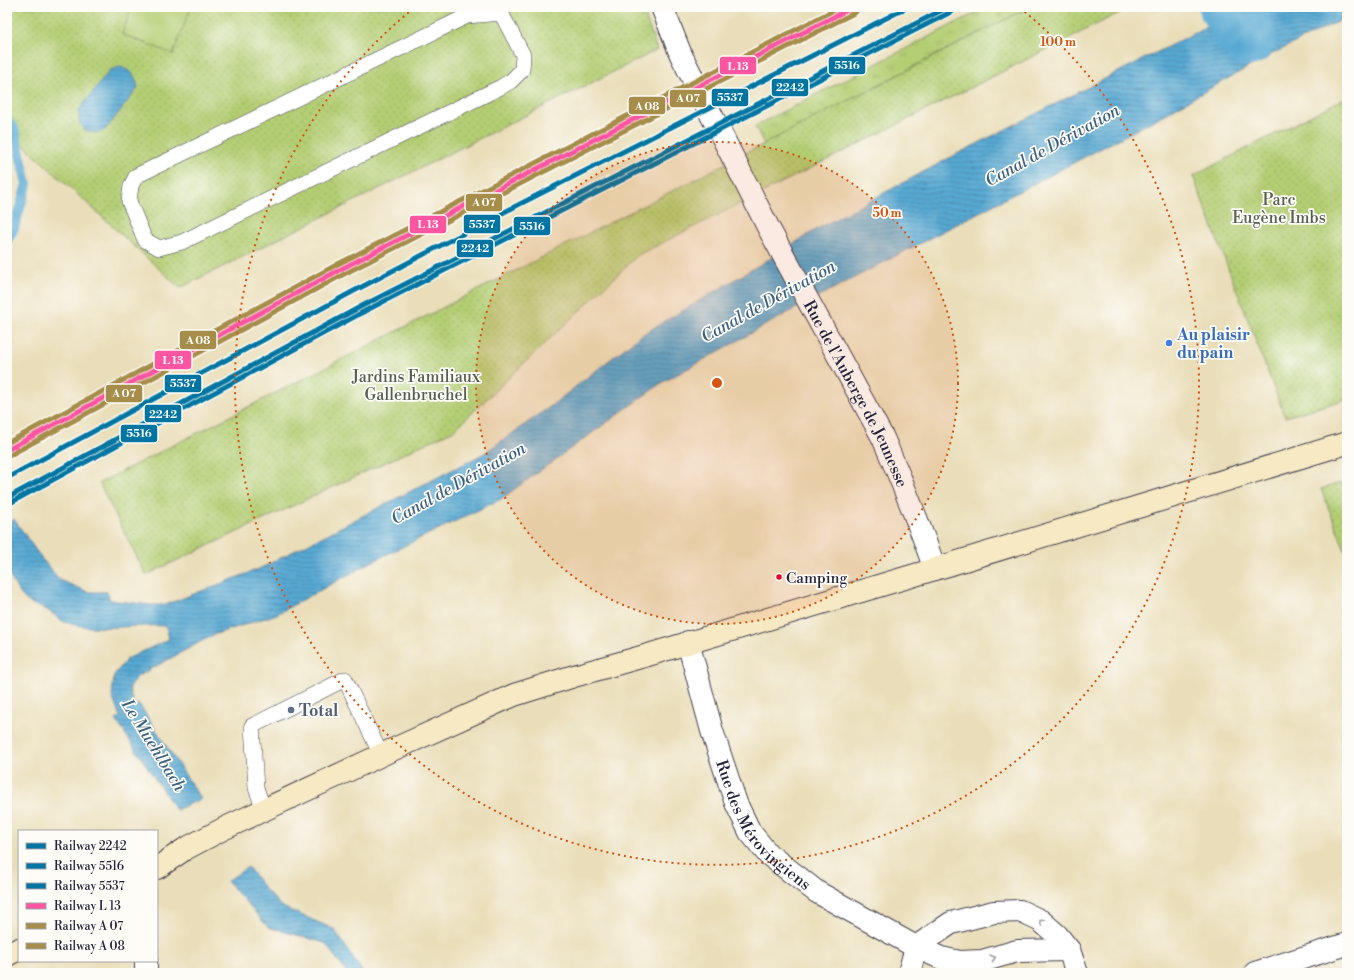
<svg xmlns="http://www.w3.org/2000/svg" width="1354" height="980" font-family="'Libre Bodoni',serif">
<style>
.grass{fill:url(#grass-tufts);stroke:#6b7857}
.park{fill:url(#park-dots);stroke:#6b7857}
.pitch{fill:#b4ce73;stroke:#6b7857}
.water{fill:url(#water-rules);stroke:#3d6687}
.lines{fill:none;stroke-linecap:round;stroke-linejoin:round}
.stream{stroke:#58a9d3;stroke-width:10}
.river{stroke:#58a9d3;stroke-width:58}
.service-casing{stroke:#403e4e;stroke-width:16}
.minor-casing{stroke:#403e4e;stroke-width:24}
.secondary-casing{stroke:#403e4e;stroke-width:24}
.service{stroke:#fff;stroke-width:15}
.minor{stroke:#fff;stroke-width:22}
.secondary{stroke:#f7e9c3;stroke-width:22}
.rail-1-casing{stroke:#fdfcf7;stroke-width:8}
.rail-2-casing{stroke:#fdfcf7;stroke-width:8}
.rail-3-casing{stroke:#fdfcf7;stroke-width:8}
.rail-4-casing{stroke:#fdfcf7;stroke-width:8}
.rail-5-casing{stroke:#fdfcf7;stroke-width:8}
.rail-6-casing{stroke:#fdfcf7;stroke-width:8}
.rail-1{stroke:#0075a1;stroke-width:5}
.rail-2{stroke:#0075a1;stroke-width:5}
.rail-3{stroke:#0075a1;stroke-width:5}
.rail-4{stroke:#fc55a2;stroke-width:5}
.rail-5{stroke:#a68d49;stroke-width:5}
.rail-6{stroke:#a68d49;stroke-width:5}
.oneway{stroke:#9c9ca7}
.ring{fill:none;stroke:#d45411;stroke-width:2;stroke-dasharray:2 4}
.shop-dot{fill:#3f7fe0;stroke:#fdfcf7;stroke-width:1.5}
.bus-dot{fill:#e4002b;stroke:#fdfcf7;stroke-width:1.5}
.service-dot{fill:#5c6f8a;stroke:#fdfcf7;stroke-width:1.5}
.labels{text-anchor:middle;stroke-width:3.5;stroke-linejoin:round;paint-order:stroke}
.bus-label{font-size:15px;fill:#22223b;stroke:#fdfcf7;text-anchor:start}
.park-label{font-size:16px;fill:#555e4f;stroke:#fdfcf7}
.shop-label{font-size:16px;font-weight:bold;fill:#366cbe;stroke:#fdfcf7;text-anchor:start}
.street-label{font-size:16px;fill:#22223b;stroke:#fdfcf7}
.service-label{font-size:16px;font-weight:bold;fill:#4e5e75;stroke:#fdfcf7;text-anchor:start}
.water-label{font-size:17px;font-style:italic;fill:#3a5f7f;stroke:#fdfcf7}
.centre{fill:#d45411;stroke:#fdfcf7;stroke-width:2}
.ring-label{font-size:12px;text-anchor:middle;font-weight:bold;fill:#d45411;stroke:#fdfcf7;stroke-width:3.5;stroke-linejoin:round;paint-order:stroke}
.line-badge{stroke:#fdfcf7;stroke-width:1.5}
.badge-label{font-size:11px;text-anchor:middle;font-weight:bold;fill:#fff}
</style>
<defs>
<pattern id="grass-tufts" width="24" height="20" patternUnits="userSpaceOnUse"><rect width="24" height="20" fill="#b4ce73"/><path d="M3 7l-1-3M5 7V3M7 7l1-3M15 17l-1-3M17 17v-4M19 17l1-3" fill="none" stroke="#9ab164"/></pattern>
<pattern id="park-dots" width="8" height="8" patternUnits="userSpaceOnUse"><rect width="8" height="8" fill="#b4ce73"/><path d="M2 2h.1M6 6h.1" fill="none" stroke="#9ab164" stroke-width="1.8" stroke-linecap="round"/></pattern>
<pattern id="water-rules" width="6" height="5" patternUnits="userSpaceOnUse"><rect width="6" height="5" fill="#58a9d3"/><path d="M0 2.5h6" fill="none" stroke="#4889ac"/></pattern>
</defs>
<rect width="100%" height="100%" fill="#fdfcf7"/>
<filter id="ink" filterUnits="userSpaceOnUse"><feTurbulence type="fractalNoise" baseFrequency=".025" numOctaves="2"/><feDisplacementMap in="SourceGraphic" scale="8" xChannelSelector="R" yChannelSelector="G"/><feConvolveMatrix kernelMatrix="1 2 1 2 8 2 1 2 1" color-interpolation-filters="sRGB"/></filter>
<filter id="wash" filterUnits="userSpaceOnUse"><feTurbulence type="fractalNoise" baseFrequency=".012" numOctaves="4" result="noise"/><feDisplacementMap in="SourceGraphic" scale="16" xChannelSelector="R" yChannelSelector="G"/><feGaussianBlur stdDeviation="0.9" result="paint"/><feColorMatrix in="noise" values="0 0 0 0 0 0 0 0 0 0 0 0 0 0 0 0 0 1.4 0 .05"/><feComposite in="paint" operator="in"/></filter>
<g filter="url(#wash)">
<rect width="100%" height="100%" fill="#eadeba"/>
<path class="grass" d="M987 7H1032L1014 15 764 144 755 126Z"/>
<path class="park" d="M7 7H642L657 50 180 288 7 130Z
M1032 7H1131L638 255 454 430 146 575 99 483 764 144 1014 15Z
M1347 97V399L1285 417 1193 176Z
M1347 481V555L1321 489Z"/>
<path class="pitch" d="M132 7H191L173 54 122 34Z"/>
<path class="water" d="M1246 7H1347V17L1270 55 1134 131 791 311 660 384 501 499 373 561 277 614 213 635 138 676C126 688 129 692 135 706L139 704 201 799 176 810 116 720 120 717 112 696 114 675 127 659 169 639 166 626C136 624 96 632 68 623 60 621 54 614 47 610 40 607 30 604 25 599 19 594 10 577 7 570V524L14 519 42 559 60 580 88 592H107L110 600 151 605H165L259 569 483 454 551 406 640 336 766 261 817 229 953 156Z
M120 67C133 71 135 75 138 88L106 129 97 133 85 130 79 122V110L110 70Z
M248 867 264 888 282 907 334 929 363 973H347L325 943 268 927 227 881Z"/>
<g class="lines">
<path class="stream" d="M7 121 14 128 27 184 14 228 7 241"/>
<path class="river" d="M1228 7 1248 37"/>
</g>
</g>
<g filter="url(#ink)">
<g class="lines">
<g class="service-casing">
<path id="service" d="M501 13 523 55 522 70 511 81 501 87 182 242 159 248 145 240 129 201 131 186 136 176 467 16Z
M264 810 256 788 252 726 345 679 381 755"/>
</g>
<g class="minor-casing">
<g id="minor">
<path id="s1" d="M662 7 681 55 723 138 769 229 883 438C902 481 919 524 935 569"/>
<path id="s2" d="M688 642 712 731 736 803 750 832 768 854 817 892 916 947 941 958 960 962 982 961 1017 951 1069 950"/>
<path d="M916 947 951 923 994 912 1020 911 1041 921 1057 935 1069 950 1077 973"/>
<path d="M146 973V961"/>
<path d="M909 973 916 947"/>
<path d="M1255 973 1347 944"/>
</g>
</g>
<g class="secondary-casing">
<path id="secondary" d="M157 868 185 849 223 829 392 750 514 695 574 676 648 655 935 569 1347 443
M7 955 19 949"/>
</g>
<use href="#service" class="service"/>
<use href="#minor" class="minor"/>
<use href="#secondary" class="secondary"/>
<g class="rail-1-casing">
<path id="rail-1" d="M7 498 362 306 948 7"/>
</g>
<g class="rail-2-casing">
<path id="rail-2" d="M10 503 365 311 951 12"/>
</g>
<g class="rail-3-casing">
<path id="rail-3" d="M7 478 354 291 516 206 908 7"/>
</g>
<g class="rail-4-casing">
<path id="rail-4" d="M7 450 343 268 853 7"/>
</g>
<g class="rail-5-casing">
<path id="rail-5" d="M10 455 346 273 856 12"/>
</g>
<g class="rail-6-casing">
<path id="rail-6" d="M7 443 340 263 840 7"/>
</g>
<use href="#rail-1" class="rail-1"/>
<use href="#rail-2" class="rail-2"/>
<use href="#rail-3" class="rail-3"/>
<use href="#rail-4" class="rail-4"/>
<use href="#rail-5" class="rail-5"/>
<use href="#rail-6" class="rail-6"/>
</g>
<defs><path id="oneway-chevron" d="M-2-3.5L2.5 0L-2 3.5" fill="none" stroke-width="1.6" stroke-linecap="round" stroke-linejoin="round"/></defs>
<g class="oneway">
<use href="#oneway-chevron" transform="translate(1042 922) rotate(-145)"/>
<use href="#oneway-chevron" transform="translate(993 958) rotate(-16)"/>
</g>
</g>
<circle cx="717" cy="383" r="241" fill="#d45411" fill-opacity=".12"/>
<g class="ring">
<circle cx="717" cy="383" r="241"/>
<path d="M1020 8A482 482 0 1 1 414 8"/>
</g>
<circle class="shop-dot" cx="1169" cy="343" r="4"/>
<circle class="bus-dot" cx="779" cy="577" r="3.5"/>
<circle class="service-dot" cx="291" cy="710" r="4"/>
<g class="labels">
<g class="bus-label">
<text x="786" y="583">Camping</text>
</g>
<g class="park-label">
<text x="1279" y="205">Parc<tspan x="1279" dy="18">Eugène Imbs</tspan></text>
<text x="416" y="382">Jardins Familiaux<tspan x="416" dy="18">Gallenbruchel</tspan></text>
</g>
<g class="shop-label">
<text x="1177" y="340">Au plaisir<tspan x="1177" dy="18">du pain</tspan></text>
</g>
<g class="street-label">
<text dy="6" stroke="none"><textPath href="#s1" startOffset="433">Rue de l'Auberge de Jeunesse</textPath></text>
<text dy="6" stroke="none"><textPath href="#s2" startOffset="202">Rue des Mérovingiens</textPath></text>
</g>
<g class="service-label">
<text x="299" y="716">Total</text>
</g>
<g class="water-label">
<text transform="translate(1052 145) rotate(-29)" y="6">Canal de Dérivation</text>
<text transform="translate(768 301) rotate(-29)" y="6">Canal de Dérivation</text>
<text transform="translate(458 483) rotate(-29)" y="6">Canal de Dérivation</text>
<text transform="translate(154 745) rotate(58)" y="6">Le Muehlbach</text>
</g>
</g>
<circle cx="717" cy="383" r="6" class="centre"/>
<g class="ring-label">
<text x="1058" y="46">100 m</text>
<text x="887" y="217">50 m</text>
</g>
<g class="line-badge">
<rect x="828" y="56" width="38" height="19" rx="4" fill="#0075a1"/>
<rect x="719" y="56" width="38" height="19" rx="4" fill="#fc55a2"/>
<rect x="771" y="78" width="38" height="19" rx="4" fill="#0075a1"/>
<rect x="711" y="88" width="38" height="19" rx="4" fill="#0075a1"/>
<rect x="669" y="89" width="38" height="19" rx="4" fill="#a68d49"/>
<rect x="628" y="96" width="38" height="19" rx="4" fill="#a68d49"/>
<rect x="465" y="193" width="38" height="19" rx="4" fill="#a68d49"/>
<rect x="463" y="214" width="38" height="20" rx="4" fill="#0075a1"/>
<rect x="409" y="215" width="38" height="19" rx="4" fill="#fc55a2"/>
<rect x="513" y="216" width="38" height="20" rx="4" fill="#0075a1"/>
<rect x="456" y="239" width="38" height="19" rx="4" fill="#0075a1"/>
<rect x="179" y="330" width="38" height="20" rx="4" fill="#a68d49"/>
<rect x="154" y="350" width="38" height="20" rx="4" fill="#fc55a2"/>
<rect x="164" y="374" width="38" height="19" rx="4" fill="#0075a1"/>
<rect x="105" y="384" width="38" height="19" rx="4" fill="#a68d49"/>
<rect x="144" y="404" width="38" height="19" rx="4" fill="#0075a1"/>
<rect x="120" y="424" width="38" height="19" rx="4" fill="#0075a1"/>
</g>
<g class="badge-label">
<text x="847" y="69">5516</text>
<text x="738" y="70">L 13</text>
<text x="790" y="91">2242</text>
<text x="730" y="101">5537</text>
<text x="688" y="102">A 07</text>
<text x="647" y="110">A 08</text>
<text x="484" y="206">A 07</text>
<text x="482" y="228">5537</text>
<text x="428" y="228">L 13</text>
<text x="532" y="230">5516</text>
<text x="475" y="252">2242</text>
<text x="198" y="344">A 08</text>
<text x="173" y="364">L 13</text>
<text x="183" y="387">5537</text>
<text x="124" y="397">A 07</text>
<text x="163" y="418">2242</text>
<text x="139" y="437">5516</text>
</g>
<rect width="1354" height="980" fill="none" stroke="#fdfcf7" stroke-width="24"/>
<rect x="18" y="830" width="140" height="132" fill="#fdfcf7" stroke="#a5a5ac"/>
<rect x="26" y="843" width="20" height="6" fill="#0075a1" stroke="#a5a5ac"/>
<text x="54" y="850" font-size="12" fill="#22223b">Railway 2242</text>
<rect x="26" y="863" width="20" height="6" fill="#0075a1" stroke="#a5a5ac"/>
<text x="54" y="870" font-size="12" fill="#22223b">Railway 5516</text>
<rect x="26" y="883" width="20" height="6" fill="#0075a1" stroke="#a5a5ac"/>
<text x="54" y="890" font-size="12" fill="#22223b">Railway 5537</text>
<rect x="26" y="903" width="20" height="6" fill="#fc55a2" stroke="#a5a5ac"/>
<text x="54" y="910" font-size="12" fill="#22223b">Railway L 13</text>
<rect x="26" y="923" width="20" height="6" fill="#a68d49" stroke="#a5a5ac"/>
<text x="54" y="930" font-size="12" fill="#22223b">Railway A 07</text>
<rect x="26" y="943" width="20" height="6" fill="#a68d49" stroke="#a5a5ac"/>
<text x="54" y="950" font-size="12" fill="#22223b">Railway A 08</text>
</svg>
